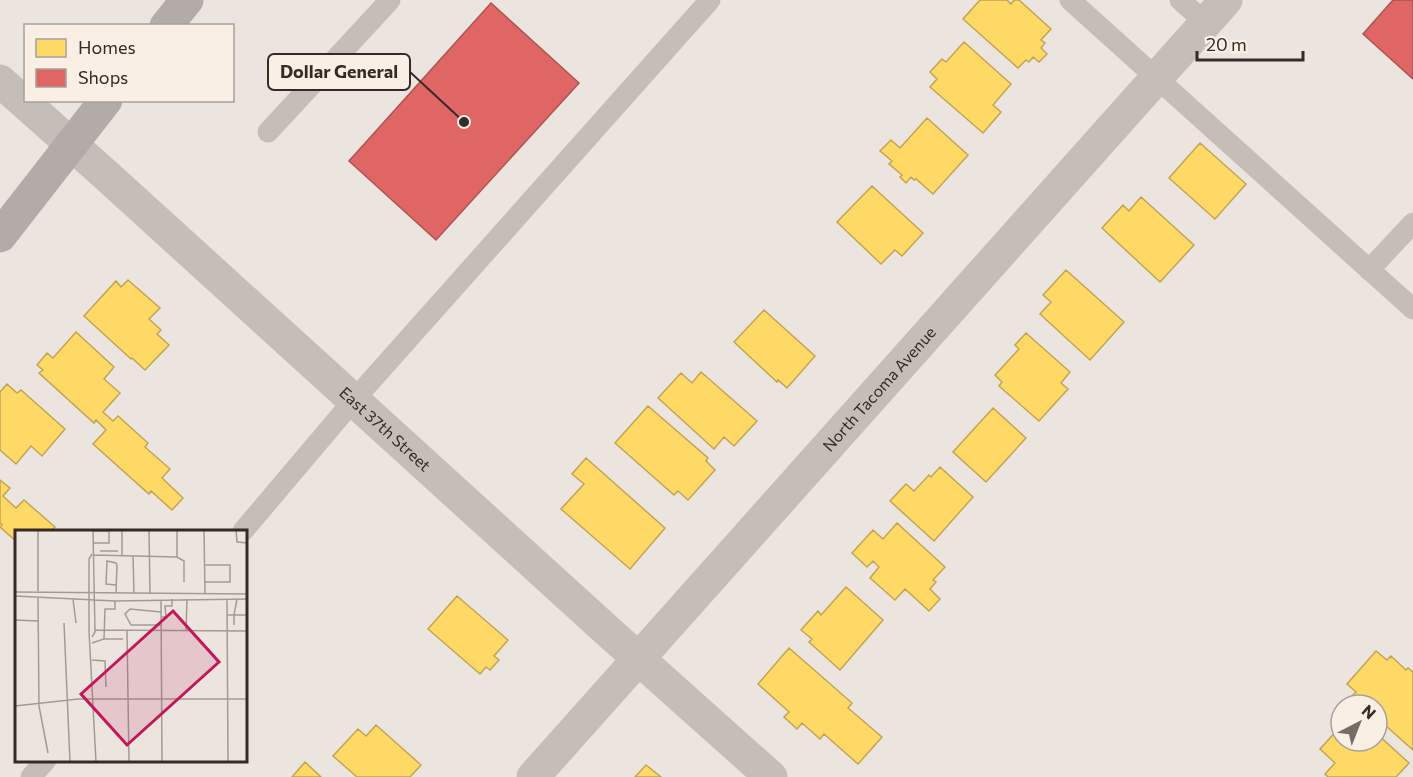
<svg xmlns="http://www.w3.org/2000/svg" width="1413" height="777" font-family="Commissioner,sans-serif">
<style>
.homes{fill:#ffd966;stroke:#c2a453;stroke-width:1.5}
.shops{fill:#e06666;stroke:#ad5453;stroke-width:1.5}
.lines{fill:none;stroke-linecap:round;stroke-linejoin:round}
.lane{stroke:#c5bdb7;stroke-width:21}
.street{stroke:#c5bdb7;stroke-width:33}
.primary{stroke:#b3aba7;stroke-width:33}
.labels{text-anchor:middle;stroke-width:6;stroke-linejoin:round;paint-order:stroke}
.street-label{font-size:16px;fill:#352a26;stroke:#f9efe5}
.inset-road{fill:none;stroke:#a39a95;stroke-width:1.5}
.view{fill:#c2185b;fill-opacity:0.15;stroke:#c2185b;stroke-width:3}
.inset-edge{fill:none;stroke:#352a26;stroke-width:3}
.leader{fill:none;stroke:#352a26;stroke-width:2}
.callout-dot{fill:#352a26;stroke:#f9efe5;stroke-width:2}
.callout{fill:#f9efe5;stroke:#352a26;stroke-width:2}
.callout-label{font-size:18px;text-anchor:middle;font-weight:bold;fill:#352a26}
</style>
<rect width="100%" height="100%" fill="#ece5df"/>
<path class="homes" d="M980 0H1007L1011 4 1014 0H1019L1051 29 1041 40 1045 43 1041 48 1047 54 1039 62 1033 57 1029 62 1026 60 1018 68 963 19Z
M964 42 1011 84 993 105 1001 112 983 133 930 87 937 79 930 72 942 59 946 62Z
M927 118 968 155 933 194 916 179 914 180 911 177 906 183 900 177 902 175 889 164 892 161 880 151 891 140 900 148Z
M1200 143 1246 184 1215 219 1169 178Z
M872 186 923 233 902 256 895 250 881 264 837 222Z
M1141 197 1194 245 1160 282 1102 228 1123 205 1129 211Z
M1066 270 1124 322 1090 360 1040 314 1051 302 1043 295Z
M128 280 160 308 149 319 161 330 157 334 169 345 145 370 132 358 131 359 84 316 116 281 121 287Z
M764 310 815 356 787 388 778 380 777 382 734 342Z
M76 332 114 367 104 379 120 393 103 412 113 421 118 416 148 443 145 447 170 469 162 478 183 498 172 510 151 491 149 494 93 444 106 430 96 420 94 423 39 373 43 370 37 365 47 353 53 358Z
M1026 333 1070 372 1061 383 1068 389 1039 421 999 386 1002 382 995 375 1019 349 1015 345Z
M701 372 757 421 734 446 724 437 714 449 658 398 681 373 692 383Z
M7 384 17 393 21 390 65 429 42 456 31 446 16 464 0 450V392Z
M648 406 708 458 706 461 715 470 688 500 678 491 674 495 615 443Z
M993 408 1026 438 986 482 953 452Z
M586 458 665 528 630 569 561 509 584 484 572 474Z
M940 467 973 497 934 541 890 501 906 484 914 491 929 475 931 477Z
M0 480 10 488 3 496 16 508 24 500 55 527 51 531H16V541L0 527 2 525 0 523Z
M897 523 945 567 933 580 936 582 930 589 940 599 929 611 905 589 895 600 870 578 879 567 873 561 867 567 852 553 873 530 883 539Z
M846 587 883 620 840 670 809 642 812 639 801 630 818 611 821 615Z
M457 596 508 640 494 656 499 660 490 670 486 667 480 674 428 629Z
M789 648 852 703 848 708 882 737 858 764 824 734 820 739 802 723 797 729 784 717 789 712 758 684Z
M1376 651 1387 660 1391 656 1406 670 1408 668 1413 672V750L1377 718V705H1363L1352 696 1356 692 1347 684Z
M376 725 421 765 410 777H357L333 756 358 729 366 736Z
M1341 726V741H1377V734L1409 763 1396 777H1328L1325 774 1335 763 1320 749Z
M305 762 321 777H292Z
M646 765 661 777H635Z"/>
<path class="shops" d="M1393 0H1412L1413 1V79L1363 34Z
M491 3 579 83 436 240 349 161Z"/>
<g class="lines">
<path class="lane" d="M1070 0 1413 309
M1180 0 1206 23
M268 132 390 0
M1369 270 1413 223
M243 531 353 401 710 0
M31 777 46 760"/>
<g class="street">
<path id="s1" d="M0 81 107 176 612 635 771 777"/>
<path id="s2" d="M533 777 1226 0"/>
</g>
<path class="primary" d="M166 26 187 0
M0 236 106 100"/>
</g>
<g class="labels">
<g class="street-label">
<text dy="6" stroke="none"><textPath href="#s2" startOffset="520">North Tacoma Avenue</textPath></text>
<text dy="6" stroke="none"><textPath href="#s1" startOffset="519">East 37th Street</textPath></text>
</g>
</g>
<g transform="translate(15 530)">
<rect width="232" height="232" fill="#ece5df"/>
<path class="inset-road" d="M23 0V61M134 0 135 64M162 0V27M189 0 190 64M221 0 222 12 233 13M78 13H94V1H78M85 21H103M77 24 74 29V101L81 232M78 25 162 27 169 31V52M107 26V0M118 26 119 64M190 35H215V52H190M0 62 233 64M101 63 102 35 101 33 92 31 91 54 101 55M0 66 100 71 233 69M23 68 24 176 33 223M58 69 61 93M212 69 213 232M146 70 147 232M146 82 115 79 110 84 116 95H146M212 85H219L222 69M146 87H151L150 76H157V69M0 90 23 91M49 93 55 232M219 95V85H233M80 100 233 101M112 101 114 232M171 101 172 69M77 107 80 102 78 0M89 109H108M77 113 89 109 90 79H100V71M77 130 90 131 91 157M0 176 63 169H233"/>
<path class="view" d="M158 81 204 132 112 215 66 164Z"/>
<rect width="232" height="232" class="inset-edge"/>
</g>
<path class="leader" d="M464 122L410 72"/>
<circle class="callout-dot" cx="464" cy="122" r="6"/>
<rect class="callout" x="268" y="54" width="142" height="36" rx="6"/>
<g class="callout-label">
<text x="339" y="78">Dollar General</text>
</g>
<rect x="24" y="24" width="210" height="78" fill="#f9efe5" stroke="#aba099" stroke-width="1.5"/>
<rect x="36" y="39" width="30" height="18" fill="#ffd966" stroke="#aba099" stroke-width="1.5"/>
<text x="78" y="54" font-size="18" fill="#352a26">Homes</text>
<rect x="36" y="69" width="30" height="18" fill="#e06666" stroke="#aba099" stroke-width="1.5"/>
<text x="78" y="84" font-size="18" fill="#352a26">Shops</text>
<g transform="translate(1359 723) rotate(42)"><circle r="28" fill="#f9efe5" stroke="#aba099" stroke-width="1.5"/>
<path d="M0-4.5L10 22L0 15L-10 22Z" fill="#756b67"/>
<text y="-9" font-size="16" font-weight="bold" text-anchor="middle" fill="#352a26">N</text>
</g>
<path d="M1197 51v9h106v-9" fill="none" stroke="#352a26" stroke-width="3"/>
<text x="1206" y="51" font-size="18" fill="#352a26" stroke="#f9efe5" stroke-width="4.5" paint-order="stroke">20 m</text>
</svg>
